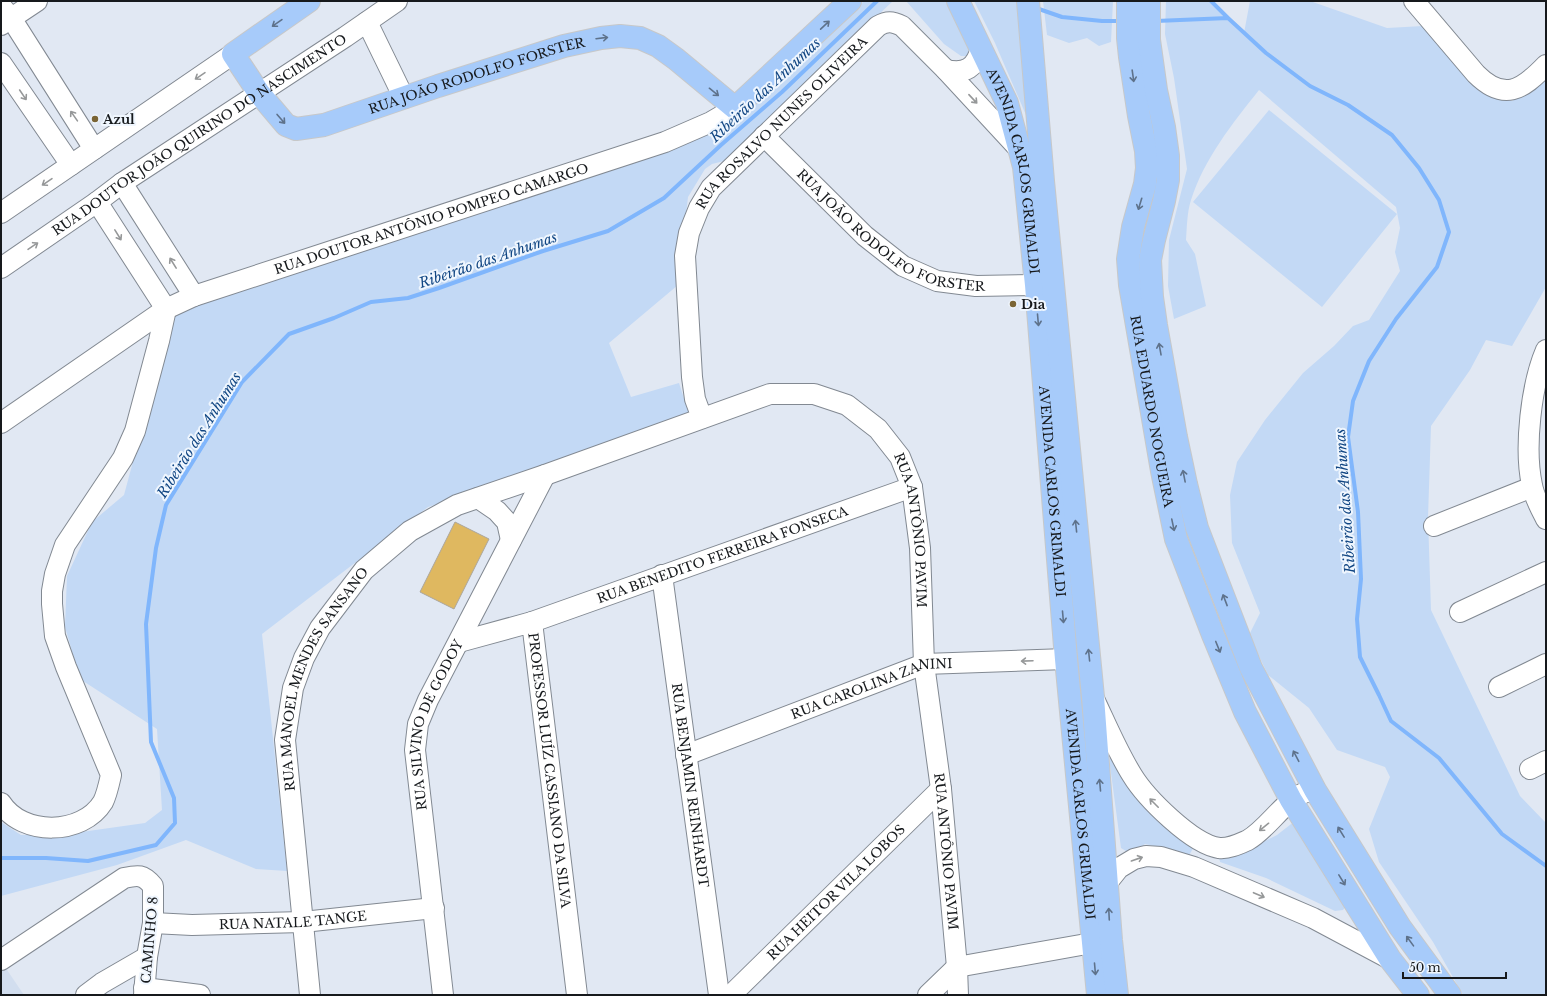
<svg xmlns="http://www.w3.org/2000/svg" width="1547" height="996" font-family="'Libre Baskerville',serif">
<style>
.built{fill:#d2deef}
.green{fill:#c3d9f5}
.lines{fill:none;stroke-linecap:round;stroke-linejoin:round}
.stream{stroke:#80b6fc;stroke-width:4}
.building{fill:#dfb860;stroke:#aba69c}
.minor-casing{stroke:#828992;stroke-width:22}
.major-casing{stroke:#c7c8c9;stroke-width:24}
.minor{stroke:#fff;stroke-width:20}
.major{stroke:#a7cbfa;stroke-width:22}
.oneway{stroke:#5e728b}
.oneway2{stroke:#969899}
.poi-dot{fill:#7a6434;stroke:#eff6fe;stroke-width:1.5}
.labels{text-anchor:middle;stroke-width:4;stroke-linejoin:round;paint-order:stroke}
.street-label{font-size:13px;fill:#16191c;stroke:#eff6fe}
.poi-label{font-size:13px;font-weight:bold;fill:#16191c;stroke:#eff6fe;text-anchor:start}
.water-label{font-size:14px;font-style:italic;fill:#114683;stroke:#eff6fe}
</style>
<rect width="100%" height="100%" fill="#e1e8f3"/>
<path class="built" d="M3 964 24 995H1V966Z"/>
<path class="green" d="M864 1H893L724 161 712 164 705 169 688 197 678 285 609 343 631 397 679 383 690 417 428 507 262 634 287 871 256 869 186 840 117 865 1 896V822L21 835H60L145 823 162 810 157 729 80 679 65 627 67 576 92 522 124 495 173 313 687 141 705 136 725 124 774 83Z
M906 1H952L975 43 970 56H961L944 44Z
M974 1H1021L1029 122 995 43Z
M1043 1H1113L1111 42 1099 46 1087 38 1069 43 1047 35Z
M1166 1H1211L1244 33 1250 1H1310L1387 28 1423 26 1486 95 1512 101 1546 79V287L1512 346 1486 340 1470 370 1431 426 1428 518 1431 610 1520 796 1546 823V995H1463L1433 942 1379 862 1369 829 1390 777 1385 767 1337 750 1309 708 1268 675 1249 635 1260 613 1232 543 1230 495 1237 462 1265 420 1303 373 1334 346 1353 326 1369 320 1400 271 1395 252 1400 228 1396 207 1259 90C1232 124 1204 159 1191 200 1187 212 1187 227 1186 240L1195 254 1206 306 1174 319 1168 286 1169 240 1187 169 1174 78 1165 34Z
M1269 110 1397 214 1322 307 1193 202Z
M1109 758 1116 762 1195 845 1188 857 1169 849 1145 844 1131 854 1121 848Z
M1295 821 1347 905 1343 910 1335 911 1266 878 1220 862 1219 857 1255 846 1277 835Z"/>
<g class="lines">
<path class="stream" d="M1211 1 1228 18
M1036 8 1062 17 1102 21H1121
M1156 21 1228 18 1266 53 1310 86 1348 105 1392 135 1419 168 1439 200 1449 232 1437 267 1396 319 1369 361 1353 401 1348 437 1358 512 1361 579 1357 619 1360 657 1379 695 1391 721 1439 758 1502 834 1546 866
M1 858H46L88 861 156 845 175 823 174 798 151 742 146 624 156 548 166 505 242 382 289 334 334 318 371 302 408 298 439 288 543 251 608 231 664 198 721 145 782 92 877 1"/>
</g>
<path class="building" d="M455 522 489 539 454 609 420 592Z"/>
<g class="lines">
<g class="minor-casing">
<g id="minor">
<path d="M1414 1 1476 74C1504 102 1522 90 1546 65"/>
<path d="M1 6 11 18 94 149"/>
<path d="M367 22 404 98"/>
<path d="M1 25 37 1"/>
<path d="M1 63 71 165"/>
<path d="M946 70C966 74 975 68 981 49"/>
<path id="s1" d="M764 136 865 236 903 266 937 281 976 286 1036 285"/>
<path d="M122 183 194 296"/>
<path d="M97 202 166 309"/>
<path d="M1 213 233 54"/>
<path id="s2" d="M1 268 97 202 122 183 345 37 397 1"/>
<path d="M1546 350C1531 385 1524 448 1532 485 1534 497 1541 509 1546 519"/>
<path id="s3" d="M702 418 695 399 692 377 685 256 689 233 699 208 711 188 878 26C887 21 892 21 902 26L946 70 1020 150"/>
<path id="s4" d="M1 423 166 309 194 296 665 142 711 122 735 108"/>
<path d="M478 498 497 511 507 522 511 540"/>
<path d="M1434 526 1532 487"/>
<path id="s5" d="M662 575 719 995"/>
<path d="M1460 612 1546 572"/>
<path id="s6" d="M532 622 912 487"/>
<path id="s7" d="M459 642 532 622 577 995"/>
<path d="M1499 687 1546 664"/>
<path d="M1094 699C1106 724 1117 751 1132 775 1146 798 1192 844 1219 848 1229 849 1239 844 1248 840 1271 827 1288 792 1315 790"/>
<path id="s8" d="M686 755 924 664 1066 659"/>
<path d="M1530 769 1546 761"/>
<path d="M1 803C22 836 82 836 103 802 107 794 109 784 111 775L66 667 55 636 52 604V591L55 574 65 545 123 458 135 431 159 341 166 309"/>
<path d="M1107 883 1119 868 1134 859 1146 856 1161 857 1194 867 1313 918 1390 959"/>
<path id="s9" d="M153 923 192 925 303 922 434 908"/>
<path d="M1 960 124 878C138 875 143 874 153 886V923L147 957 144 995"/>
<path d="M144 988 200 995"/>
<path d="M86 995 102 983 147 957"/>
<path id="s10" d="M310 995 285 740 293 688 304 658 320 628 364 570 410 531 457 505 545 475 770 394H814L847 405 878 429 900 457 912 487 920 548 924 664 941 789 957 967 958 995"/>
<path id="s11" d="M443 995 415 750 418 724 428 700 545 475"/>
<path id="s12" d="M731 995 941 789"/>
<path d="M928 995 957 967 1109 940"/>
</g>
</g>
<g class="major-casing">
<g id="major">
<path id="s13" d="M309 1 233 54 259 93 286 125 296 129 324 125 438 86 564 46 601 38 620 36 640 38 658 46 676 59 735 108 850 1"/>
<path id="s14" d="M958 1 1007 103 1024 167 1036 285 1066 659 1098 995"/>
<path d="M1028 1 1043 181 1093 697 1111 940 1117 995"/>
<path id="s15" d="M1128 1V38L1130 57 1139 116 1146 151 1147 168 1145 184 1133 227 1128 259 1130 285 1162 471 1176 539 1213 635 1245 712 1291 800 1390 959 1418 995"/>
<path d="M1149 1V40L1156 90 1164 127 1168 156V180L1164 201 1154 240 1150 260 1152 297 1156 325 1176 437 1186 484 1197 528 1251 668 1315 790 1400 927 1450 995"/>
</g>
</g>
<use href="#minor" class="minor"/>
<use href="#major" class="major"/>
</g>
<defs><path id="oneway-shaft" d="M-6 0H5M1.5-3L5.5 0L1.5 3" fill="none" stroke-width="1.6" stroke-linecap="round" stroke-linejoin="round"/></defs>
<g class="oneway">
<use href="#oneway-shaft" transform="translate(277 23) rotate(145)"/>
<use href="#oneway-shaft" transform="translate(825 25) rotate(-43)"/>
<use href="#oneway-shaft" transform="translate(602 38) rotate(-7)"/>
<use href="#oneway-shaft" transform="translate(1133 76) rotate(82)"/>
<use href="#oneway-shaft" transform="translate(714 92) rotate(39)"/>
<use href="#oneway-shaft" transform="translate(281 119) rotate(49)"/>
<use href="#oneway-shaft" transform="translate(1140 204) rotate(107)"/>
<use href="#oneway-shaft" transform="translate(1038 320) rotate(85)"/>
<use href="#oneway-shaft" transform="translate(1160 349) rotate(-100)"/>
<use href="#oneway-shaft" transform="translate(1184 476) rotate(-101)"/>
<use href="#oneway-shaft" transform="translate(1173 525) rotate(78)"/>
<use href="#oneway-shaft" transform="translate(1076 526) rotate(-96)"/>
<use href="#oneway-shaft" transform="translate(1225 600) rotate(-111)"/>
<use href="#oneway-shaft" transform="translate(1063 617) rotate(85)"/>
<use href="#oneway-shaft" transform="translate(1218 647) rotate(68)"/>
<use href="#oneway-shaft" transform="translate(1089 655) rotate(-96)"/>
<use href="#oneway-shaft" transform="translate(1296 756) rotate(-118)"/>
<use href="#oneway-shaft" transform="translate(1100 785) rotate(-95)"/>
<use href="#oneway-shaft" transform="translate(1341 832) rotate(-122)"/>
<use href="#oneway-shaft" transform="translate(1342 880) rotate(58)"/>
<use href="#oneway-shaft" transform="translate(1109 914) rotate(-93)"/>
<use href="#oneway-shaft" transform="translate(1410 941) rotate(-126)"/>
<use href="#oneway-shaft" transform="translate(1095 969) rotate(85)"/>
</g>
<g class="oneway2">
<use href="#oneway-shaft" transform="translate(200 76) rotate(146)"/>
<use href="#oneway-shaft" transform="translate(23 95) rotate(56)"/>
<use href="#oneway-shaft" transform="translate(973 99) rotate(47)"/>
<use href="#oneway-shaft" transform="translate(74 116) rotate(-125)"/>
<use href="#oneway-shaft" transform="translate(47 182) rotate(146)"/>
<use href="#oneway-shaft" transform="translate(118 235) rotate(58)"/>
<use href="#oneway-shaft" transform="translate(33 246) rotate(-34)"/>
<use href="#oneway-shaft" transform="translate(173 263) rotate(-122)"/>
<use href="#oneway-shaft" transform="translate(1027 661) rotate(178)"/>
<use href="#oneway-shaft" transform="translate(1154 803) rotate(-135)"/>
<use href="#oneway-shaft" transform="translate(1264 827) rotate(141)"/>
<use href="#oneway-shaft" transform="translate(1137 859) rotate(-19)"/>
<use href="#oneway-shaft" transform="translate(1259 895) rotate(23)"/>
</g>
<g class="poi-dot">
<circle cx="95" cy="119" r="4"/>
<circle cx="1013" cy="304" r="4"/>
</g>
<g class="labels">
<g class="street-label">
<text dy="5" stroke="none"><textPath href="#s13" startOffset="381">RUA JOÃO RODOLFO FORSTER</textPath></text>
<text dy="5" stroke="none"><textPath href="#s3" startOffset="333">RUA ROSALVO NUNES OLIVEIRA</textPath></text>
<text dy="5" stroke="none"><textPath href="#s2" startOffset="239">RUA DOUTOR JOÃO QUIRINO DO NASCIMENTO</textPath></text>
<text dy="5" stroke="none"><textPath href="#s14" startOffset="181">AVENIDA CARLOS GRIMALDI</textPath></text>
<text dy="5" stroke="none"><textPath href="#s4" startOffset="481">RUA DOUTOR ANTÔNIO POMPEO CAMARGO</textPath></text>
<text dy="5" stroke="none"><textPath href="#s1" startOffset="163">RUA JOÃO RODOLFO FORSTER</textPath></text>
<text dy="5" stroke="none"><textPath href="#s15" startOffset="416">RUA EDUARDO NOGUEIRA</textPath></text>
<text dy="5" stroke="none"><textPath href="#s14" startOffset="505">AVENIDA CARLOS GRIMALDI</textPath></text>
<text dy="5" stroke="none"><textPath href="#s10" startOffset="1122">RUA ANTÔNIO PAVIM</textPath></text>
<text dy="5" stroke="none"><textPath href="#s6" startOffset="202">RUA BENEDITO FERREIRA FONSECA</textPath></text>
<text dy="5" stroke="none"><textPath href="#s10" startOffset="327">RUA MANOEL MENDES SANSANO</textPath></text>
<text dy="5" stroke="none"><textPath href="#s8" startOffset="198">RUA CAROLINA ZANINI</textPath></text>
<text dy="5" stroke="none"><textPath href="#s11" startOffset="276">RUA SILVINO DE GODOY</textPath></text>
<text dy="5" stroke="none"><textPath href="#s7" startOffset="225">PROFESSOR LUÍZ CASSIANO DA SILVA</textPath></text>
<text dy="5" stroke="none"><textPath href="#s5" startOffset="212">RUA BENJAMIN REINHARDT</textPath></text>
<text dy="5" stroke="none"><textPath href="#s14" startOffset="829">AVENIDA CARLOS GRIMALDI</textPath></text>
<text dy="5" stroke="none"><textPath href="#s10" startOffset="1446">RUA ANTÔNIO PAVIM</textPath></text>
<text dy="5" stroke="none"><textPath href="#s12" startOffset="147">RUA HEITOR VILA LOBOS</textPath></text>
<text dy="5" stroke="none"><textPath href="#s9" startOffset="140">RUA NATALE TANGE</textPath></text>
<text transform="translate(149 940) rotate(-85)" y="5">CAMINHO 8</text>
</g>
<g class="poi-label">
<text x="103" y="124">Azul</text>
<text x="1021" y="309">Dia</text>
</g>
<g class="water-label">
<text transform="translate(765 90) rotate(-43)" y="5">Ribeirão das Anhumas</text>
<text transform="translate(488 260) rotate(-19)" y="5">Ribeirão das Anhumas</text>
<text transform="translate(199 435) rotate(-58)" y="5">Ribeirão das Anhumas</text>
<text transform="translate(1345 501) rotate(-94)" y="5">Ribeirão das Anhumas</text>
</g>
</g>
<rect width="1547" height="996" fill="none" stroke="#16191c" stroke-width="4"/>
<path d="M1403 972v6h103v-6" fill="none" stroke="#16191c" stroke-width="2"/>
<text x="1409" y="972" font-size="12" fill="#16191c" stroke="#eff6fe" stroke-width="3" paint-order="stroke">50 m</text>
</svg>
